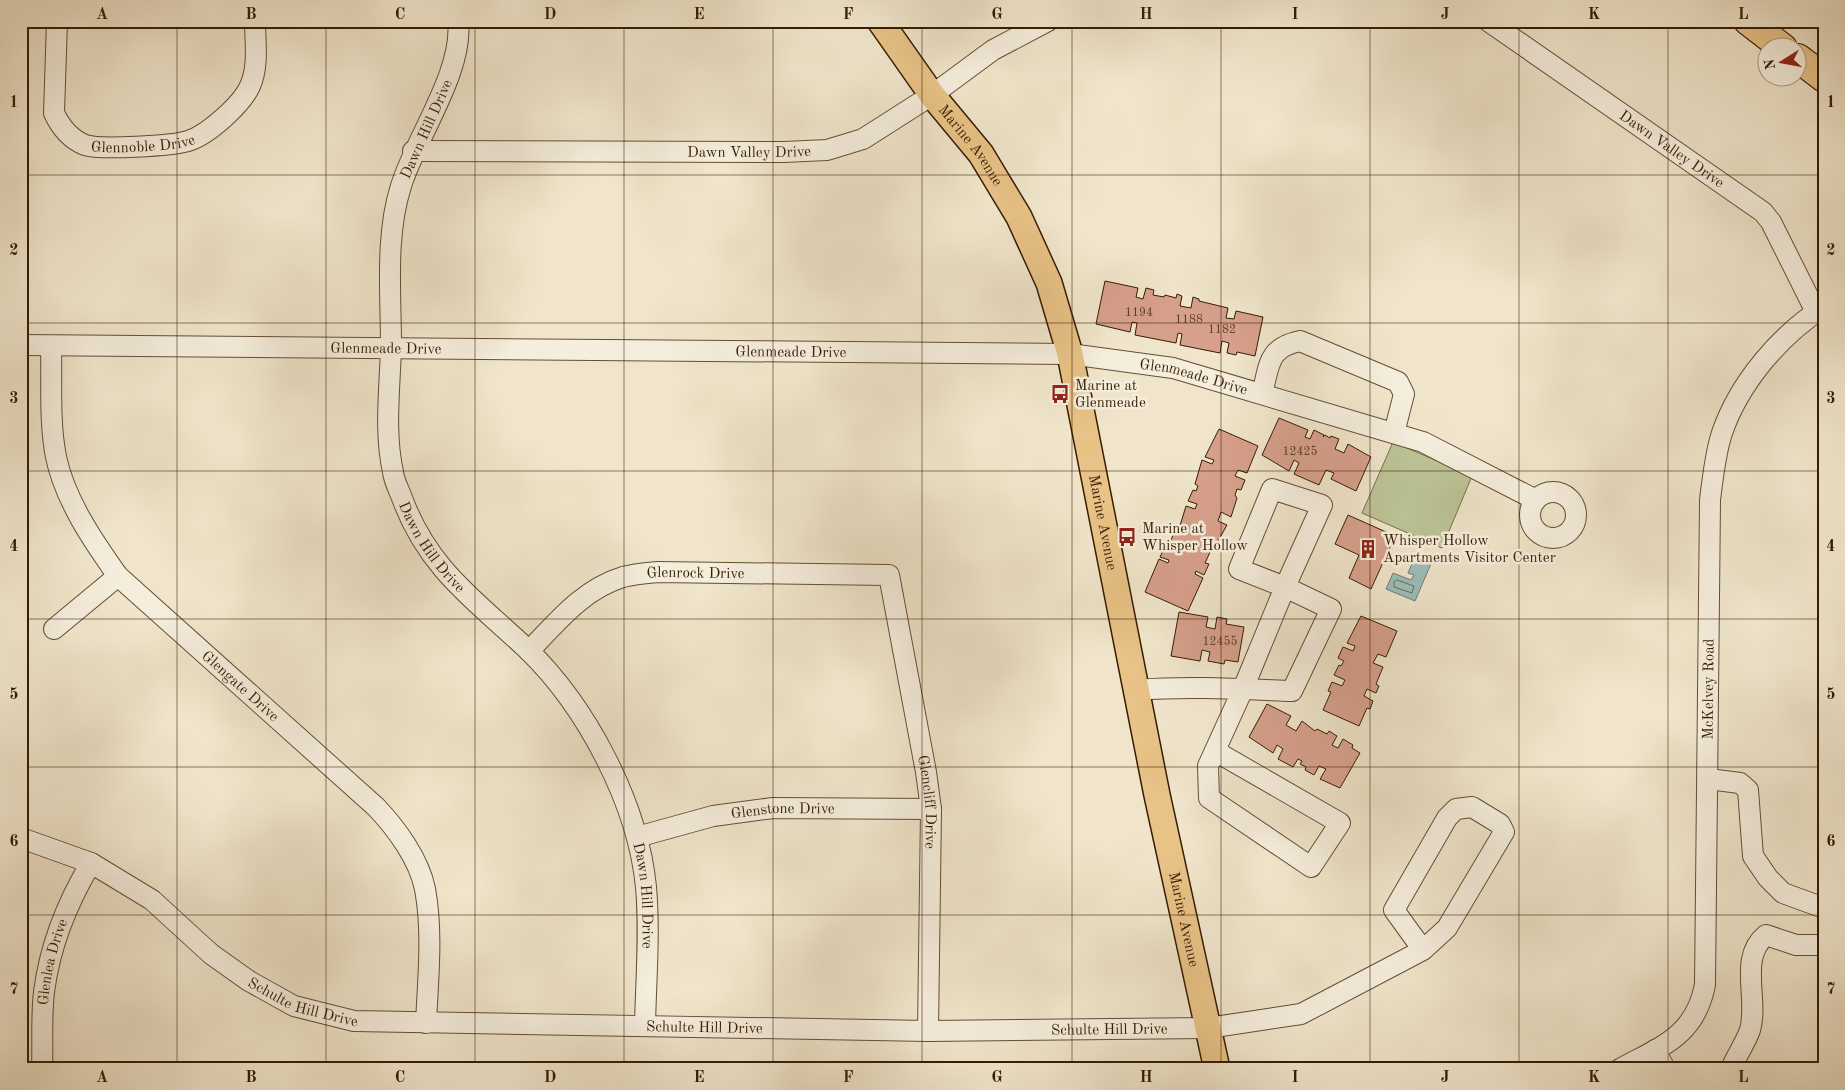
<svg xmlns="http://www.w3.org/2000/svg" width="1845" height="1090" font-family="'Old Standard TT',serif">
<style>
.green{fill:#bcc496;stroke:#78704c}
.water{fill:#9bbebb;stroke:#727d71}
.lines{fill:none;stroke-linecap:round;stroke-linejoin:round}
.shore{stroke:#686d5e;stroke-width:1}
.building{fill:#d7a08c;stroke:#351c02}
.minor-casing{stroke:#644e34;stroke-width:22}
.major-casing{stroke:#351c02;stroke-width:28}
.highway-casing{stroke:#351c02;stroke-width:30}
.minor{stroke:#f5eedd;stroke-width:20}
.major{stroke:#e8c286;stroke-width:25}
.highway{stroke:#e8c286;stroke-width:28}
.grid{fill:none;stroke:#351c02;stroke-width:1;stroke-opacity:0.55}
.labels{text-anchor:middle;stroke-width:5;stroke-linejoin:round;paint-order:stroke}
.number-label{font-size:12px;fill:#5e3d24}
.street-label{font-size:15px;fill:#351c02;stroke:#f5eedd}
.poi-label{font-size:15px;fill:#351c02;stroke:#f5eedd;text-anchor:start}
.neatline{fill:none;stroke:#351c02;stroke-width:2}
.grid-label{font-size:16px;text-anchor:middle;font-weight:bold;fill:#351c02}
</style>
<rect width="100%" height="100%" fill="#f0e5cb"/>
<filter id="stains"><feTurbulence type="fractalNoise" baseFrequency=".004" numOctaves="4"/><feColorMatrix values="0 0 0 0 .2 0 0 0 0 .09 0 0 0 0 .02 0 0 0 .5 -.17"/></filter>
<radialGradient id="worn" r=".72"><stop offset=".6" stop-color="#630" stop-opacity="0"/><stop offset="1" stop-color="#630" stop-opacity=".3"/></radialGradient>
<path class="green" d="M1393 442 1472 476 1442 548 1362 513Z"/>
<path class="water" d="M1417 552 1433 559 1415 601 1386 589 1393 573 1411 580 1414 575 1408 573Z"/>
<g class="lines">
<path class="shore" d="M1397 580 1414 586 1412 593 1394 587V582Z"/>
</g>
<path class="building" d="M1105 281 1138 288 1136 297 1143 299 1146 288 1154 290 1153 295 1164 297 1165 295 1176 298 1177 294 1182 296 1180 306 1191 308 1193 297 1199 299V301L1228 308 1226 318 1234 319 1236 311 1263 317 1255 356 1237 352 1236 355 1227 353 1229 343 1222 341 1220 353 1180 345 1182 334 1178 333 1176 343 1135 335 1137 323 1132 322 1130 332 1096 324Z
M1279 418 1308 430 1305 437 1310 439 1314 430 1324 435 1323 437 1325 435 1330 438 1331 436 1339 439 1335 449 1344 453 1348 444 1371 457 1356 491 1331 479 1334 473 1326 470 1319 485 1294 474 1299 463 1294 460 1289 471 1262 455Z
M1219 429 1258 446 1247 473 1238 470 1235 476 1245 480 1241 490 1237 489 1235 495 1237 498 1231 517 1221 512 1218 521 1227 525 1213 550H1211L1205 563 1209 564 1204 575 1196 571 1195 574 1203 578 1188 611 1145 592 1159 559 1168 563 1169 560 1160 557 1166 544 1169 545 1176 528 1179 529 1186 506 1195 509 1197 504 1188 501 1193 490 1196 491 1198 486 1195 484 1202 460 1212 464 1214 460 1205 457Z
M1348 515 1395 536 1371 589 1349 578 1359 555 1335 544Z
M1179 612 1208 617 1206 627 1215 629 1217 617 1227 619 1226 624 1244 627 1238 662 1225 660 1224 664 1208 661 1210 652 1202 650 1200 661 1171 656Z
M1361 616 1397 631 1386 657 1378 654 1373 663 1383 667 1376 684 1379 686 1376 693 1367 689 1364 696 1373 701 1370 709 1367 708 1359 726 1323 710 1331 692 1328 691 1332 682 1342 686 1345 680 1334 675 1339 665 1341 666 1344 661 1338 658 1343 647 1353 651 1355 646 1347 643Z
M1267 704 1291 716 1286 725 1296 731 1302 721 1315 731 1317 729 1327 734 1329 731 1337 736 1332 745 1338 748 1343 739 1353 745 1352 748 1360 753 1340 788 1320 779 1326 769 1319 766 1314 775 1305 770 1306 767 1300 764 1302 761 1298 759 1293 767 1278 759 1283 749 1277 745 1273 753 1249 737Z"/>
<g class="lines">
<g class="minor-casing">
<g id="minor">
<path id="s1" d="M57 21 54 113C61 128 70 139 85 145 100 150 172 146 188 141 208 135 242 104 250 86 259 66 255 42 255 21"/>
<path id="s2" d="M458 21C464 71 416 137 401 186 385 236 391 294 391 346 390 387 384 431 393 472 394 481 399 490 402 498 428 569 475 600 527 649 587 707 638 804 646 887 650 932 646 979 645 1025"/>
<path id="s3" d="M1488 21 1763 212 1771 222 1816 312"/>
<path id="s4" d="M413 151 784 152 827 150 863 139 932 95 993 50 1048 21"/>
<path id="s5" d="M21 345 1070 354 1173 368 1423 442 1536 500"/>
<path id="s6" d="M51 346C52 383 49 421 56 457 65 500 93 541 118 576L376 807C396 828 419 859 425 889 433 932 428 979 426 1023"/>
<path d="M1262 393C1270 365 1267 348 1300 341L1398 382 1404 394 1394 433"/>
<circle cx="1553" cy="515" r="23"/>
<path d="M54 629 118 576"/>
<path id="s7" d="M529 651C557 622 583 589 623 577 634 574 647 573 658 572L889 575 926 772 931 809 928 1031"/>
<path d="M1137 690C1188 686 1240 689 1292 691L1331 609 1285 587 1322 505 1272 489 1239 569 1285 587 1243 689 1208 766 1209 798 1311 867 1340 823 1215 751"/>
<path d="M1708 779 1740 783 1748 790 1753 856 1768 878 1783 893 1824 908"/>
<path id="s8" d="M637 837 713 816 773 808 931 809"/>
<path id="s9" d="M21 838 91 863 152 900 211 954 249 981 294 1006 354 1021 928 1031 1208 1028 1301 1014 1423 950 1447 928 1504 832 1500 824 1472 807 1456 809 1447 818 1394 910 1423 950"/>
<path d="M1655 1050 1665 1069"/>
<path id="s10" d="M42 1069C43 1044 41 1017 44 992 50 945 67 903 91 863"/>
<path id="s11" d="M1620 1069C1662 1046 1695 1036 1705 985L1710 500C1713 477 1715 454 1722 433 1739 383 1780 335 1824 307"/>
<path d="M1731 1069C1736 1056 1745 1044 1750 1030 1759 999 1738 958 1766 935L1796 945H1824"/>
</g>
</g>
<g class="major-casing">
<g id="major">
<path id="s12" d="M880 21 932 95 981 154 1019 217 1049 283 1070 354 1157 795 1217 1069"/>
</g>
</g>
<g class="highway-casing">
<path id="highway" d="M1748 21 1783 48
M1798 58 1824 78"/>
</g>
<use href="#minor" class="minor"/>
<use href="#major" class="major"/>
<use href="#highway" class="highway"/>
</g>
<path class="grid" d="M177 21V1069M326 21V1069M475 21V1069M624 21V1069M773 21V1069M922 21V1069M1072 21V1069M1221 21V1069M1370 21V1069M1519 21V1069M1668 21V1069M21 175H1824M21 323H1824M21 471H1824M21 619H1824M21 767H1824M21 915H1824"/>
<defs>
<g id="bus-bare" transform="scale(1.5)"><path d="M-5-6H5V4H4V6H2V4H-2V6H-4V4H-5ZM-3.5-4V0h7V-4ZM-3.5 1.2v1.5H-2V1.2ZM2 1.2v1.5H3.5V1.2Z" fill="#8f2418" stroke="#f5eedd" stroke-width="2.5" paint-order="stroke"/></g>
<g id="building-bare" transform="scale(1.5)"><path d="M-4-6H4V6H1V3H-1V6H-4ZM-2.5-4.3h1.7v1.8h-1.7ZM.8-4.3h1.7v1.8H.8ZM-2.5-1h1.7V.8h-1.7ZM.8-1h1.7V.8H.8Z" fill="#8f2418" stroke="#f5eedd" stroke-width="2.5" paint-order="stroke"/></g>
</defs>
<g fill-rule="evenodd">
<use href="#bus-bare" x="1060" y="394"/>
<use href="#bus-bare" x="1127" y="537"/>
<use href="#building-bare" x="1368" y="549"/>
</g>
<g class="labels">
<g class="number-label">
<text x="1139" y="316">1194</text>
<text x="1189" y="323">1188</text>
<text x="1222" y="333">1182</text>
<text x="1300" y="455">12425</text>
<text x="1220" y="645">12455</text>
</g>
<g class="street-label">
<text transform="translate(426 129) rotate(-66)" y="5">Dawn Hill Drive</text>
<text dy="5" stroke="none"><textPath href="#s1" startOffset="196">Glennoble Drive</textPath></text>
<text dy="5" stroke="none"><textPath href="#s12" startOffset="154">Marine Avenue</textPath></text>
<text dy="5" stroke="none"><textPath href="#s3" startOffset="224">Dawn Valley Drive</textPath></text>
<text dy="5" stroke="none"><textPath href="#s4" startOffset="336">Dawn Valley Drive</textPath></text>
<text dy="5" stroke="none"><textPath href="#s5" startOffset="365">Glenmeade Drive</textPath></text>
<text dy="5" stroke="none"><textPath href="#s5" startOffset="770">Glenmeade Drive</textPath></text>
<text dy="5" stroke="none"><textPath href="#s5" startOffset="1175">Glenmeade Drive</textPath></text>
<text dy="5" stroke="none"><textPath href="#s12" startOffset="559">Marine Avenue</textPath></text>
<text dy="5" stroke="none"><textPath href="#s2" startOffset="549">Dawn Hill Drive</textPath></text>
<text dy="5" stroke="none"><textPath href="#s7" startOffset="194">Glenrock Drive</textPath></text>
<text dy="5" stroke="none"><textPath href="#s6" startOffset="411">Glengate Drive</textPath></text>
<text dy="5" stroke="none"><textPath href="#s11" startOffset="421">McKelvey Road</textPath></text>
<text dy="5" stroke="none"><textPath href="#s7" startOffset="618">Glencliff Drive</textPath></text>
<text dy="5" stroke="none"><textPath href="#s8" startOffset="149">Glenstone Drive</textPath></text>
<text dy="5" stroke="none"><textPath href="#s2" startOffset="969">Dawn Hill Drive</textPath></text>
<text dy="5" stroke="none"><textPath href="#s12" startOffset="964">Marine Avenue</textPath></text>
<text dy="5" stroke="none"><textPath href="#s10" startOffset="108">Glenlea Drive</textPath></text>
<text dy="5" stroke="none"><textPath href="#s9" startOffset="331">Schulte Hill Drive</textPath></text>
<text dy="5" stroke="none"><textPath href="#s9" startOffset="736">Schulte Hill Drive</textPath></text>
<text dy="5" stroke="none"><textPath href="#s9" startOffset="1141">Schulte Hill Drive</textPath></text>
</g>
<g class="poi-label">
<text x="1075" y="390">Marine at<tspan x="1075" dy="17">Glenmeade</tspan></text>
<text x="1142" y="533">Marine at<tspan x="1142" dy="17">Whisper Hollow</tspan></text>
<text x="1383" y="545">Whisper Hollow<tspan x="1383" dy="17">Apartments Visitor Center</tspan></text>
</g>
</g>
<rect width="1845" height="1090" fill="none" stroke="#f0e5cb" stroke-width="55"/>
<g transform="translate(1782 62) rotate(259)"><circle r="24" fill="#f5eedd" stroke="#a89a85"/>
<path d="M0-4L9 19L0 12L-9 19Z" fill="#8f2418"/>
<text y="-8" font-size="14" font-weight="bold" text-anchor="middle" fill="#351c02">N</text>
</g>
<rect x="28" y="28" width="1790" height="1034" class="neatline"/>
<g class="grid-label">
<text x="102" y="19">A</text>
<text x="251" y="19">B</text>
<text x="400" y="19">C</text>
<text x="550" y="19">D</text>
<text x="699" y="19">E</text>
<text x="848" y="19">F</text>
<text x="997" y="19">G</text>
<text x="1146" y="19">H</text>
<text x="1295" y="19">I</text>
<text x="1445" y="19">J</text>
<text x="1594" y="19">K</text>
<text x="1743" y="19">L</text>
<text x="14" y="107">1</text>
<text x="1831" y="107">1</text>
<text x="14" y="255">2</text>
<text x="1831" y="255">2</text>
<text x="14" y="403">3</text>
<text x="1831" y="403">3</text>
<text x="14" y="551">4</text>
<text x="1831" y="551">4</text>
<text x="14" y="699">5</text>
<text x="1831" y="699">5</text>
<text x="14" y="846">6</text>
<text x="1831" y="846">6</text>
<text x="14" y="994">7</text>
<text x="1831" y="994">7</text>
<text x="102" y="1082">A</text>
<text x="251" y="1082">B</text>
<text x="400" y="1082">C</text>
<text x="550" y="1082">D</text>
<text x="699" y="1082">E</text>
<text x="848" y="1082">F</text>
<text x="997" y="1082">G</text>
<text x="1146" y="1082">H</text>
<text x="1295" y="1082">I</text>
<text x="1445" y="1082">J</text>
<text x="1594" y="1082">K</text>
<text x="1743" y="1082">L</text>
</g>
<rect width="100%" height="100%" filter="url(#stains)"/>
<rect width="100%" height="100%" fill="url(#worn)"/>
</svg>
